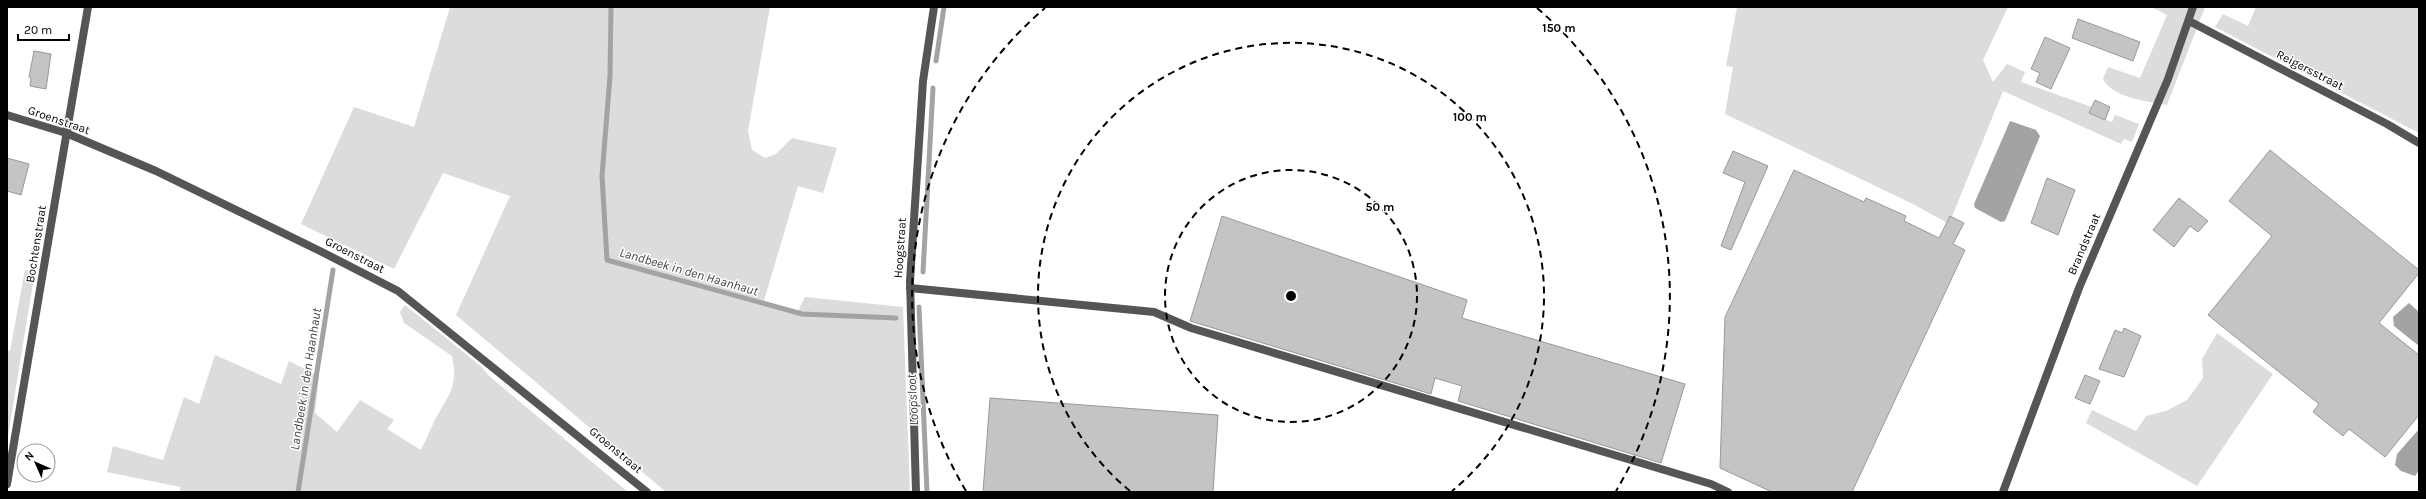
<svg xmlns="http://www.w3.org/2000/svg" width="2426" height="499" font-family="Karla,sans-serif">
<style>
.green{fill:#dcdcdc}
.water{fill:#a3a3a3}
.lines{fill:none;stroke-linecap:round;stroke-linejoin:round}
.stream{stroke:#a3a3a3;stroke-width:5}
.building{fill:#c4c4c4;stroke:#999}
.lane{stroke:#555;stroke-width:8}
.street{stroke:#555;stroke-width:8}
.ring{fill:none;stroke:#000;stroke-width:2;stroke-dasharray:7 5}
.labels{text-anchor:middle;stroke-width:3;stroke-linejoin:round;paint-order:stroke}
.street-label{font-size:12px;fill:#000;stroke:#fff}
.water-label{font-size:13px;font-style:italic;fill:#444;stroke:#fff}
.centre{fill:#000;stroke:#fff;stroke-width:2}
.ring-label{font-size:12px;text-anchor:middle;font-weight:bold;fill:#000;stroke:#fff;stroke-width:3;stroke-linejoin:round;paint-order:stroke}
</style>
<rect width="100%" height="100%" fill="#fff"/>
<path class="green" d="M450 7H770L748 131 752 150 765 158 776 154 792 138 837 148 823 193 798 186 763 304 797 313 805 297 903 307 910 492H666L456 315 510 196 443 173 394 269 301 224 354 107 414 127Z
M1737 7H2008L1983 60 1993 82 2007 64 2025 72 2021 82 2092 107 2090 114 2112 122 2115 115 2139 124 2132 142 2124 139 2121 144 2003 91 1949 224 1913 204 1725 114 1733 67 1726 66Z
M2151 7H2205L2167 105C2148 101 2112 98 2103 79L2108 67 2140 78 2167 15Z
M2256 7H2419V133L2215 27 2223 14 2248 26Z
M25 270 35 271 7 442V350L10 351Z
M405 305 482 367 488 375 628 492H180V487L107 472 113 446 163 460 184 397 199 404 215 355 281 384 289 361 319 376 315 413 337 432 360 400 394 420 387 429 421 450C426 441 429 431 434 422 447 396 459 388 452 356L404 323 400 312Z
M2217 333 2273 374 2197 486 2086 423 2092 410 2136 431 2146 416 2166 411 2187 400 2203 378 2202 359Z"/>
<path class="water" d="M2010 121 2036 130 2040 136 2005 221 2001 222 1975 208 1974 204Z
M2409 303 2419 312V346L2394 326 2393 317Z
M2419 429V470L2415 476 2401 471 2395 465 2397 454Z"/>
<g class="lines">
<path class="stream" d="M611 7 610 76 602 176 607 260 802 314 896 318
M936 61 944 7
M923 272 933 88
M919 307 927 492
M298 492 333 270"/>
</g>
<path class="building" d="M2078 19 2140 42 2133 61 2072 38Z
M2045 37 2070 48 2051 89 2036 82 2040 73 2031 69Z
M34 51 51 54 46 89 30 86 31 78 29 77Z
M2095 100 2110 107 2105 120 2089 113Z
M2270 150 2419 270V273L2379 323 2419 355V415L2385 457 2349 429 2343 436 2313 412 2319 404 2208 315 2272 236 2229 201Z
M1733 151 1768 166 1731 250 1721 246 1745 182 1723 173Z
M7 158 29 164 21 195 7 191Z
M1794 170 1864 202 1866 198 1906 216 1904 221 1939 238 1950 216 1964 223 1953 244 1965 250 1852 492H1772L1720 468 1725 317Z
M2047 178 2075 190 2058 235 2031 223Z
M2179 198 2208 221 2198 232 2190 226 2174 247 2153 230Z
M1222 216 1467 300 1462 318 1685 384 1661 463 1458 401 1462 386 1435 378 1431 394 1190 321Z
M2124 328 2141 336 2124 377 2099 369 2115 330 2122 333Z
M2085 375 2100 381 2090 404 2075 398Z
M990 398 1218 415 1213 492H983Z"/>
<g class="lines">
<path class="lane" d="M910 288 1154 312 1191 328 1711 484 1728 492"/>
<path class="street" d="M2189 21 2387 124 2419 143
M7 115 66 133 156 171 322 252 398 291 647 492
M7 484 88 7
M916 492 910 281 923 81 934 7
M2003 492 2079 288 2168 79 2193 7"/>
</g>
<g class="ring">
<circle cx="1291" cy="296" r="126"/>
<path d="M1130 491A253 253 0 1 1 1452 491"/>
<path d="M966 491A379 379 0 0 1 1045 8M1537 8A379 379 0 0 1 1616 491"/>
</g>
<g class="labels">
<g class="street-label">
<text transform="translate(2310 70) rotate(27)" y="4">Reigersstraat</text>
<text transform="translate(59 120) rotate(19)" y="4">Groenstraat</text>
<text transform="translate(36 244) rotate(-81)" y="4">Bochtenstraat</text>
<text transform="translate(2084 244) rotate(-67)" y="4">Brandstraat</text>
<text transform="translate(900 248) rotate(-86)" y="4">Hoogstraat</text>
<text transform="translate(355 255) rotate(27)" y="4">Groenstraat</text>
<text transform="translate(616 450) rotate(40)" y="4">Groenstraat</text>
</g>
<g class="water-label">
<text transform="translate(689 271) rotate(16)" y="5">Landbeek in den Haanhaut</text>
<text transform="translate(305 379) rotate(-81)" y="5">Landbeek in den Haanhaut</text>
<text transform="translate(912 400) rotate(-93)" y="5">Loopsloot</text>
</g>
</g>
<circle cx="1291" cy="296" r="6" class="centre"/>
<g class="ring-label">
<text x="1559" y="32">150 m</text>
<text x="1470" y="121">100 m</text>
<text x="1380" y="211">50 m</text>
</g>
<rect width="2426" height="499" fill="none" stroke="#000000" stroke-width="16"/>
<g transform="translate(36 463) rotate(315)"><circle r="19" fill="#ffffff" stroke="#999999"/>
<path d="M0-3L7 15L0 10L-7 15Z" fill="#000000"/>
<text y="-6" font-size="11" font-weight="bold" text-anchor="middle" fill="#000000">N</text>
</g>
<path d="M18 34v6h51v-6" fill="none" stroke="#000000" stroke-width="2"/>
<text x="24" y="34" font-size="12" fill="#000000" stroke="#ffffff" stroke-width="3" paint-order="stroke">20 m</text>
</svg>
